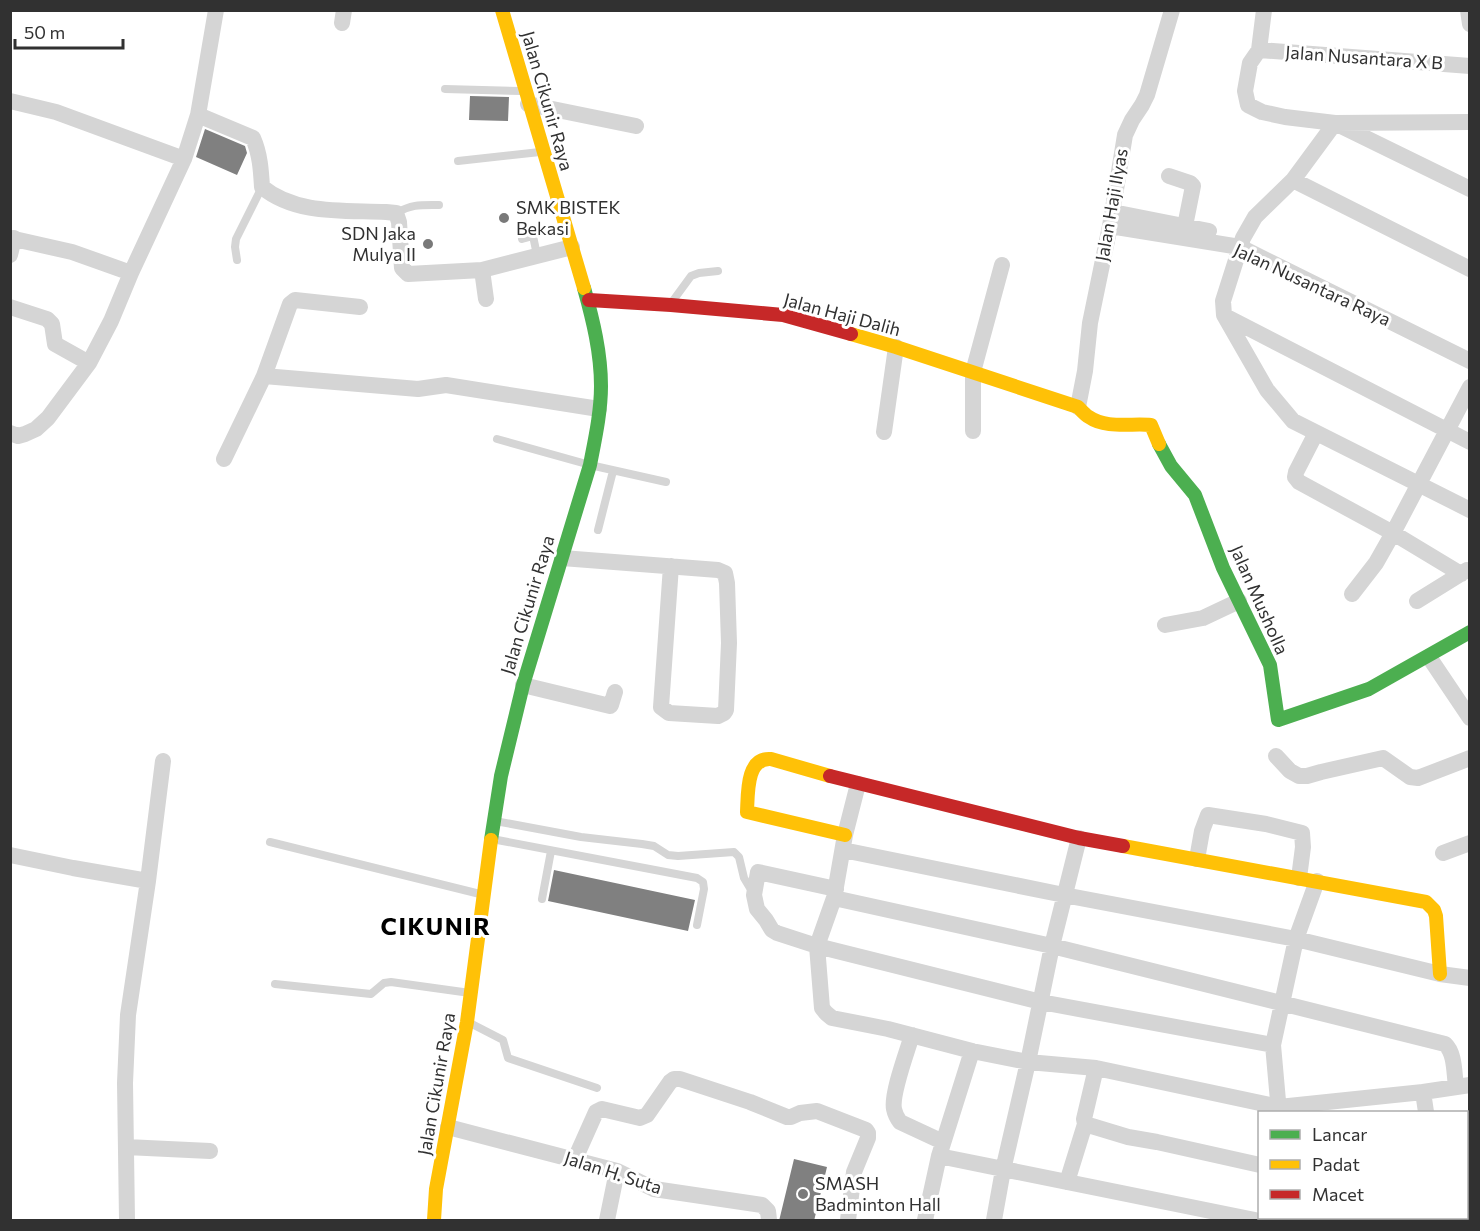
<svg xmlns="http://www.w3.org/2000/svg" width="1480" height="1231" font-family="Commissioner,sans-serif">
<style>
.building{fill:#808080}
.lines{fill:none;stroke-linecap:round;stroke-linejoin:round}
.lane{stroke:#d5d5d5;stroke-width:8}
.street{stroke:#d5d5d5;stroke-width:16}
.fast{stroke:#4caf50;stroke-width:14}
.slow{stroke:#ffc107;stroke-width:14}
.jam{stroke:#c62828;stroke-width:14}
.poi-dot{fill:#797979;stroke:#fff;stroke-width:2}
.labels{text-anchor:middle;stroke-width:6;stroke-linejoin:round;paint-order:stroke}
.street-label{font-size:18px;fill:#313131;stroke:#fff}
.poi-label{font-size:18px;fill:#313131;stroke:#fff;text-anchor:start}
.district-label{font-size:24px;font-weight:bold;letter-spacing:1.5px;fill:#000;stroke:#fff}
</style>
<rect width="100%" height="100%" fill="#fff"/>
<path class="building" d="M470 96 509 97 508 121 469 120Z
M205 129 245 146 247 153 237 175 196 157Z
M554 870 695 900 688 931 548 901Z
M794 1159 827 1167 814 1221H779Z"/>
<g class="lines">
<path class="lane" d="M445 89 522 91
M458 161 540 152
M396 213C413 204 420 205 439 205
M522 239 533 236 537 255
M237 260 235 247 236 239 262 187
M672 302 691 276 699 273 718 271
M497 439 590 465 666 482
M598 530 613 471
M495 821 581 837 642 844 654 846 668 855 678 856 734 852 739 857 744 878 753 893
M492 839 697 878 703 882 704 889 697 925
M270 842 480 894
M542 899 551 851
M275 984 371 994 384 983 391 982 470 993
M470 1023 503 1040 508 1058 597 1088"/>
<path class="street" d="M1264 10 1259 50 1250 63 1245 91 1248 105 1262 112 1285 117 1335 123 1470 189
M1468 10 1470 24
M342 23 344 10
M1259 50 1470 66
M10 101 56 112 184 159
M528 104 636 126
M198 115 253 138C260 154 261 170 262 187 296 215 344 210 386 212L396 213 399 222 402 268 408 274 482 270 572 247
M1470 122 1335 123 1293 180 1255 217 1243 238 1223 301 1224 315 1267 390 1293 421 1470 510
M1169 176 1190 183 1193 186 1185 226
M1293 180 1470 269
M1113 212 1209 231
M1110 226 1240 247 1470 361
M10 238 72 252 131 273
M10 255 14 238
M482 270 486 299
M10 307 47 319 52 324 55 344 89 363
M1225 316 1470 442
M264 376 418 389 446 385 599 409
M1078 407 1085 371 1090 323 1110 226 1125 135 1132 120 1142 105 1147 95 1172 10
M973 431V372L1002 265
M884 432 896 347
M10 433 18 436 25 434 36 429 48 418 89 363 111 321 131 273 184 159 198 115 216 10
M1316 433 1296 472 1295 477 1299 482 1393 533 1461 574
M224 459 264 376 290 304 295 300 360 307
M562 558 718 570 725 573 727 583 729 643 726 710 724 713 718 716 669 713 661 707 671 566
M1352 594 1376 563 1393 533 1470 387
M1417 601 1467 570
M1165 625 1203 618 1239 601
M1429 657 1470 718
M523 685 610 706 611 705 615 692
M1276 756 1290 771 1299 776H1307L1321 772 1383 758 1410 777 1418 778 1470 758
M858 784 845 835 834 898 817 946 822 1008 826 1013 832 1018 888 1029 972 1051 1028 1062 1096 1068 1279 1107 1423 1092 1470 1085
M843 850 1064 895 1296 939 1440 974 1470 978
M1443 853 1470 843
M10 855 73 868 148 881 128 1015 125 1083 127 1220
M1197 859 1202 831 1208 815 1266 824 1302 833 1303 847 1299 878
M148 881 163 761
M836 889 758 872 754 895 757 909 766 920 772 930 777 933 817 946 1041 1002 1273 1045
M834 898 1052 946 1445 1044C1455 1053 1454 1073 1456 1086
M912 1035C907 1052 891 1094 894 1109 895 1114 897 1118 900 1122L943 1142
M1096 1068 1084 1119 1085 1124 1128 1137 1157 1142 1260 1165
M1423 1092 1426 1112
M1279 1112 1273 1045 1296 939 1317 881
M448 1127 617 1171 654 1189 762 1205 768 1211 769 1220
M126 1147 210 1151
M939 1156 1255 1220
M575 1159 596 1112 602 1109 640 1118 647 1115 670 1082 674 1079H680L750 1102 787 1117H791L800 1113 817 1111 866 1130 868 1133V1138L854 1172 848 1220
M1466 1159 1470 1158
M1067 1182 1085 1124
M1289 1218V1220
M1442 1218V1220
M607 1220 617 1171
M925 1220 939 1156 972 1051
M994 1220 1003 1170 1028 1062 1052 946 1079 838"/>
<path class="fast" d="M1159 444 1171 466 1195 495 1223 568 1270 665 1278 720 1369 689 1470 632
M491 840 501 776 523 685 590 465C595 439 601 412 601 386 601 353 593 320 584 288"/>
<path class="slow" d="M502 10 584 288
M851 334 896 347 1078 407C1081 410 1085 415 1089 417 1106 429 1132 423 1151 425L1159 444
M830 776 771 759C746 757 748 794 747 812L845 835
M1123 846 1426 902 1434 910 1436 916 1440 974
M434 1220 436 1189 467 1022 491 840"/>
<path class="jam" d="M589 300 671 305 783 315 851 334
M830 776 1079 838 1123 846"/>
</g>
<g class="poi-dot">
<circle cx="504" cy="218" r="6"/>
<circle cx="428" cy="244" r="6"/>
<circle cx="803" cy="1194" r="6"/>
</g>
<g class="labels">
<g class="street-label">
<text transform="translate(1364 58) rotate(4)" y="6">Jalan Nusantara X B</text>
<text transform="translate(547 101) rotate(74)" y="6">Jalan Cikunir Raya</text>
<text transform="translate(1112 205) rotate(-80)" y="6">Jalan Haji Ilyas</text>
<text transform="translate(1312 285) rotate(25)" y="6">Jalan Nusantara Raya</text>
<text transform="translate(842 315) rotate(15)" y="6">Jalan Haji Dalih</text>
<text transform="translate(1259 600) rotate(66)" y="6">Jalan Musholla</text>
<text transform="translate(528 605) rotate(-73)" y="6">Jalan Cikunir Raya</text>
<text transform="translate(437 1084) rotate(-80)" y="6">Jalan Cikunir Raya</text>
<text transform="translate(613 1173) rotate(18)" y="6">Jalan H. Suta</text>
</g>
<g class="poi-label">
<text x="516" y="214">SMK BISTEK<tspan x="516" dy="21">Bekasi</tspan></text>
<text x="416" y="240" text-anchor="end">SDN Jaka<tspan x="416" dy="21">Mulya II</tspan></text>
<text x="815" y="1190">SMASH<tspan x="815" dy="21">Badminton Hall</tspan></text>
</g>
<g class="district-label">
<text x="436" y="935">CIKUNIR</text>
</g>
</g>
<rect width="1480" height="1231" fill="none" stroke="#313131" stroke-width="24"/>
<rect x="1258" y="1111" width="210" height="108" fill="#ffffff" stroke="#adadad" stroke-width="1.5"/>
<rect x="1270" y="1130" width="30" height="9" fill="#4caf50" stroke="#adadad" stroke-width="1.5"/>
<text x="1312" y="1141" font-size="18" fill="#313131">Lancar</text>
<rect x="1270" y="1160" width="30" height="9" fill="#ffc107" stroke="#adadad" stroke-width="1.5"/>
<text x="1312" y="1171" font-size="18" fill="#313131">Padat</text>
<rect x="1270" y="1190" width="30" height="9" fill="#c62828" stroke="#adadad" stroke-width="1.5"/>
<text x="1312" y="1201" font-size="18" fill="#313131">Macet</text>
<path d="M15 39v9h108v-9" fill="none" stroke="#313131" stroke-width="3"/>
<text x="24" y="39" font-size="18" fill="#313131" stroke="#ffffff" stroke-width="4.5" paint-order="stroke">50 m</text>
</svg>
